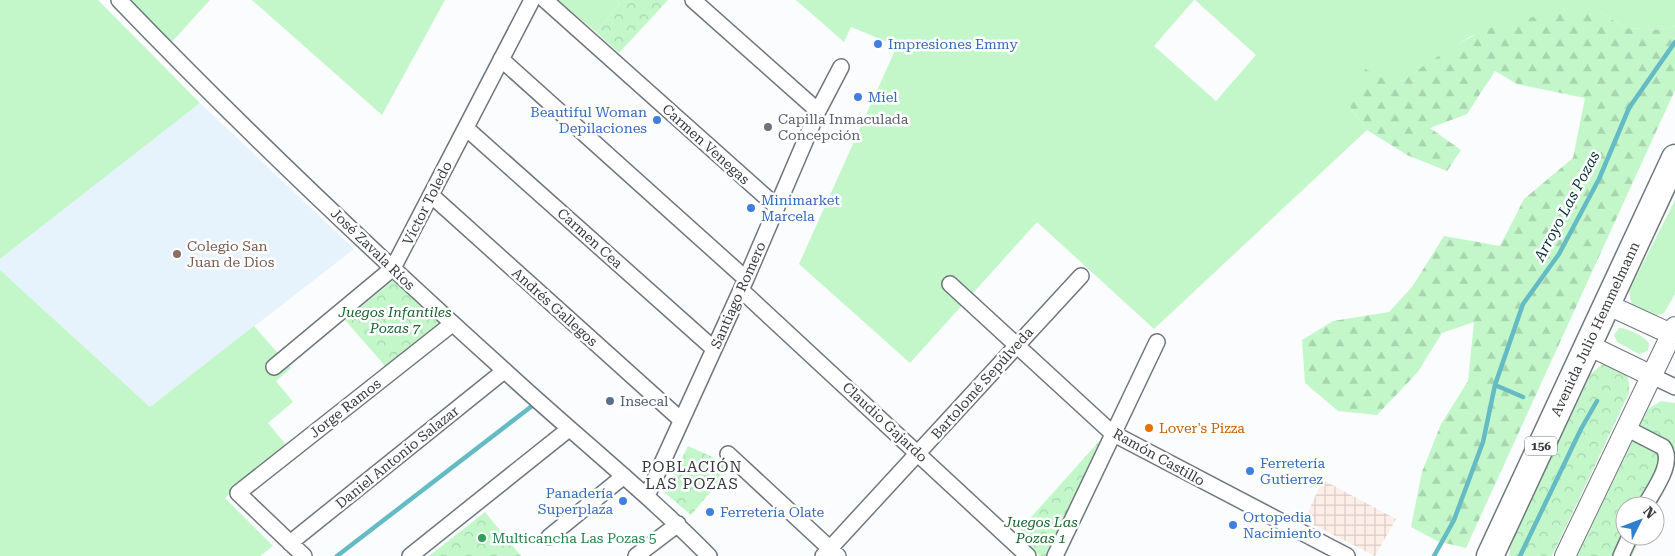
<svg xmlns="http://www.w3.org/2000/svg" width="1675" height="556" font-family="'Roboto Serif',serif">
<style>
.industrial{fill:url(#industrial-grid)}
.built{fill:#e6f2fc}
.green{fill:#c3f7ca}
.forest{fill:url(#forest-firs)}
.park{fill:url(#park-crowns)}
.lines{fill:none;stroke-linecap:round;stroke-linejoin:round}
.stream{stroke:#65bbc4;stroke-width:4.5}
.street-casing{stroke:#6f777e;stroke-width:18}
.secondary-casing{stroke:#6f777e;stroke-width:22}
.highway-casing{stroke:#6f777e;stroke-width:29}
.street{stroke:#fff;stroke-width:15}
.secondary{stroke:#fff;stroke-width:20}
.highway{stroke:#fff;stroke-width:26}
.shop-dot{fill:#3f7fe0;stroke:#fff;stroke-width:2}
.worship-dot{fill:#6b7280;stroke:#fff;stroke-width:2}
.education-dot{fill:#8d6e63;stroke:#fff;stroke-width:2}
.service-dot{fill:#5c6f8a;stroke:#fff;stroke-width:2}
.food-dot{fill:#e8710a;stroke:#fff;stroke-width:2}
.leisure-dot{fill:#2e9e5b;stroke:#fff;stroke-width:2}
.labels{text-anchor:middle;stroke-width:5;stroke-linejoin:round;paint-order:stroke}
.shield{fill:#fff;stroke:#747679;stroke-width:1}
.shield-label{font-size:12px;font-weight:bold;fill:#393c3f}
.shop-label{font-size:14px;fill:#366cbe;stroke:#fff;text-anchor:start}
.worship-label{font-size:14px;fill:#5b616d;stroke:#fff;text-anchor:start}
.street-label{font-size:14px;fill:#393c3f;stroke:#fff}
.education-label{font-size:14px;fill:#785e54;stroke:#fff;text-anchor:start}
.park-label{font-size:14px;font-style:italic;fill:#19652e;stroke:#fff}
.service-label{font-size:14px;fill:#4e5e75;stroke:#fff;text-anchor:start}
.food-label{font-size:14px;fill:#c56008;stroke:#fff;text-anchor:start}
.leisure-label{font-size:14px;fill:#27864d;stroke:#fff;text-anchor:start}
.water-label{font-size:15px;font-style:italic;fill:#043034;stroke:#fff}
.neighbourhood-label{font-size:15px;letter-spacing:1px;fill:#333940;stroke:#fff}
</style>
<defs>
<pattern id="industrial-grid" width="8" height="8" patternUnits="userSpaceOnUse" patternTransform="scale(1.25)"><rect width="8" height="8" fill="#fdeee8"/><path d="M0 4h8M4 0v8" fill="none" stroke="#dacdc8"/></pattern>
<pattern id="forest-firs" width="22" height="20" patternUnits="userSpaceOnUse" patternTransform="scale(1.25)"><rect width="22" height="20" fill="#c3f7ca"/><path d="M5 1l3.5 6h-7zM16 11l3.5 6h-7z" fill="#a8d5af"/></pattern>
<pattern id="park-crowns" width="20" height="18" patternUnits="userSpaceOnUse" patternTransform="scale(1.25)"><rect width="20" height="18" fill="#c3f7ca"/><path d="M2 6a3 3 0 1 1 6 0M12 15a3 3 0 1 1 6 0" fill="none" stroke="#a8d5af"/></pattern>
</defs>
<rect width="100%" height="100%" fill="#fafcfd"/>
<path class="industrial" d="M1323 480 1396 519 1375 556 1304 520Z"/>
<path class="built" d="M200 103 354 249 150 407 0 270V259Z"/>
<path class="green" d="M0 0H98L200 103 0 259Z
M131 0H210L170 44Z
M252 0H445L382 115Z
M558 0H617L620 3 596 32Z
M796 0H1194L1154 46 1216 101 1256 55 1195 0H1675V26L1665 30 1625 28 1599 11 1471 36 1395 85 1350 107 1367 130 1154 329 1037 222 910 363 799 264 897 46 851 27 844 42Z
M1675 200V294L1664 313 1653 317 1632 305 1629 291Z
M0 270 150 407 254 326 291 368 276 381 293 402 268 423 287 446 225 498 273 546 260 556H0Z
M1619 328C1627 328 1644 336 1649 343L1648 351 1639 354 1617 342 1614 335Z"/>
<path class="forest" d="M1599 11 1625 28 1665 30 1675 26V90L1466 548 1437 541 1411 527 1422 472 1441 424 1468 381 1474 322 1442 333 1417 373 1377 415 1338 411 1305 383 1302 340 1333 321 1389 312 1412 287 1444 236 1500 246 1524 199 1573 158 1585 98 1517 84 1495 71 1467 114 1430 128 1461 150 1447 171 1407 155 1367 130 1350 107 1365 69 1395 85C1428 64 1461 38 1499 25 1531 14 1565 14 1599 11Z"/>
<path class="park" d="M617 0H668L619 53 596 32 620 3Z
M396 278 443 322 386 367 345 320Z
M1613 364C1627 372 1630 377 1629 393L1552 556H1509L1511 543 1591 374 1601 365Z
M1661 401 1675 403V466L1655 508 1625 506V536H1641L1632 556H1577L1648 409Z
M1102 438 1047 556H1040L1016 534Z
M688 446 732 466 691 515 665 493Z
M485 512 521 556H429Z"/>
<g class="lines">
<path class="stream" d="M1495 385 1523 397
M337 556 532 406
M1434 556 1454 520 1483 442 1495 385 1523 304 1559 254 1599 179 1629 108 1675 42
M1520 556 1581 429 1597 401"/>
<g class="street-casing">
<path id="street" d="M119 0C242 128 372 251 504 370 572 433 644 490 709 556
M545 0 777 207
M693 0 818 111
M501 59 746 279
M466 128 714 349
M431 195 680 419
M950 284 1112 433 1347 556
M741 290 1028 556
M274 367 393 268 532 0
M1652 376 1675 387
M1626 428 1663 447C1675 463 1653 491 1645 506
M728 454 838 556
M647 496 746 279 818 111 841 67
M549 537 624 476
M290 543 504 371
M304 556 238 493 452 324
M410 556 569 429
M636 556 678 524
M823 556 1081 276
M1055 556 1157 342
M1621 556 1630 536"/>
</g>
<g class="secondary-casing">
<path id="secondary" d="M1606 304 1671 334
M1588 345 1652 376
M1565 556 1675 327"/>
</g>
<g class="highway-casing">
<path id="highway" d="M1490 556 1675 158"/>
</g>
<use href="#street" class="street"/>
<use href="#secondary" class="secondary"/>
<use href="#highway" class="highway"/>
</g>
<g class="shop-dot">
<circle cx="878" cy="44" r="5"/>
<circle cx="858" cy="97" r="5"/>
<circle cx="657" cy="120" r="5"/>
<circle cx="751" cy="208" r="5"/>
<circle cx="1250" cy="471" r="5"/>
<circle cx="623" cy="501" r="5"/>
<circle cx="710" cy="512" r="5"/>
<circle cx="1233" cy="525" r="5"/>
</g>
<circle class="worship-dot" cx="768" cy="127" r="5"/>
<circle class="education-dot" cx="177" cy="254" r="5"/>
<circle class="service-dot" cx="610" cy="401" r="5"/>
<circle class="food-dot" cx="1149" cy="428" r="5"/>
<circle class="leisure-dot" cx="482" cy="538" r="5"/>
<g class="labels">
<rect class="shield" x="1525" y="436.5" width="32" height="19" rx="4"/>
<g class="shield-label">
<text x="1541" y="450">156</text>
</g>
<g class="shop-label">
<text x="888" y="49">Impresiones Emmy</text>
<text x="868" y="102">Miel</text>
<text x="647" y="117" text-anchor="end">Beautiful Woman<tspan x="647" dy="16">Depilaciones</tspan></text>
<text x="761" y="205">Minimarket<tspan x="761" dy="16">Marcela</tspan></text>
<text x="1260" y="468">Ferretería<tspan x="1260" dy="16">Gutierrez</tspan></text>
<text x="613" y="498" text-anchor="end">Panadería<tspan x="613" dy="16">Superplaza</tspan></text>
<text x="720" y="517">Ferretería Olate</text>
<text x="1243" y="522">Ortopedia<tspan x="1243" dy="16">Nacimiento</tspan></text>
</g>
<g class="worship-label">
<text x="778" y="124">Capilla Inmaculada<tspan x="778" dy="16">Concepción</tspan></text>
</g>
<g class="street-label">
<text transform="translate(706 144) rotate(42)" y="5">Carmen Venegas</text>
<text transform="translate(427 203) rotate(-63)" y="5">Víctor Toledo</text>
<text transform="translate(590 238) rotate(42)" y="5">Carmen Cea</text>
<text transform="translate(373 249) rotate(44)" y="5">José Zavala Ríos</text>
<text transform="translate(738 295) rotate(-66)" y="5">Santiago Romero</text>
<text transform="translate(555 307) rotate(42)" y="5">Andrés Gallegos</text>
<text transform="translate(1595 329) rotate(-65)" y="5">Avenida Julio Hemmelmann</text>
<text transform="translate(982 383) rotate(-48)" y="5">Bartolomé Sepúlveda</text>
<text transform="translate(345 408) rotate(-38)" y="5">Jorge Ramos</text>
<text transform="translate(885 422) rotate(43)" y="5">Claudio Gajardo</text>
<text transform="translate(397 457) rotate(-39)" y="5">Daniel Antonio Salazar</text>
<text transform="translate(1159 457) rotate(29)" y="5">Ramón Castillo</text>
</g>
<g class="education-label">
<text x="187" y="251">Colegio San<tspan x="187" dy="16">Juan de Dios</tspan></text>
</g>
<g class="park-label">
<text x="395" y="317">Juegos Infantiles<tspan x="395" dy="16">Pozas 7</tspan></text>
<text x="1041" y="527">Juegos Las<tspan x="1041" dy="16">Pozas 1</tspan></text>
</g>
<g class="service-label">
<text x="620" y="406">Insecal</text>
</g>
<g class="food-label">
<text x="1159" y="433">Lover's Pizza</text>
</g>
<g class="leisure-label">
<text x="492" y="543">Multicancha Las Pozas 5</text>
</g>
<g class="water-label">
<text transform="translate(1567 206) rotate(-62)" y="5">Arroyo Las Pozas</text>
</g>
<g class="neighbourhood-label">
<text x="692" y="472">POBLACIÓN<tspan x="692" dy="17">LAS POZAS</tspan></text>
</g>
</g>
<g transform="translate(1640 521) rotate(48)"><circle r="24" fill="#ffffff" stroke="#b0b1b2"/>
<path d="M0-4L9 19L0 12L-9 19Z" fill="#2e80cf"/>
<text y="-8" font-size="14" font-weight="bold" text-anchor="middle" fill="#393c3f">N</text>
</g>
</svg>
